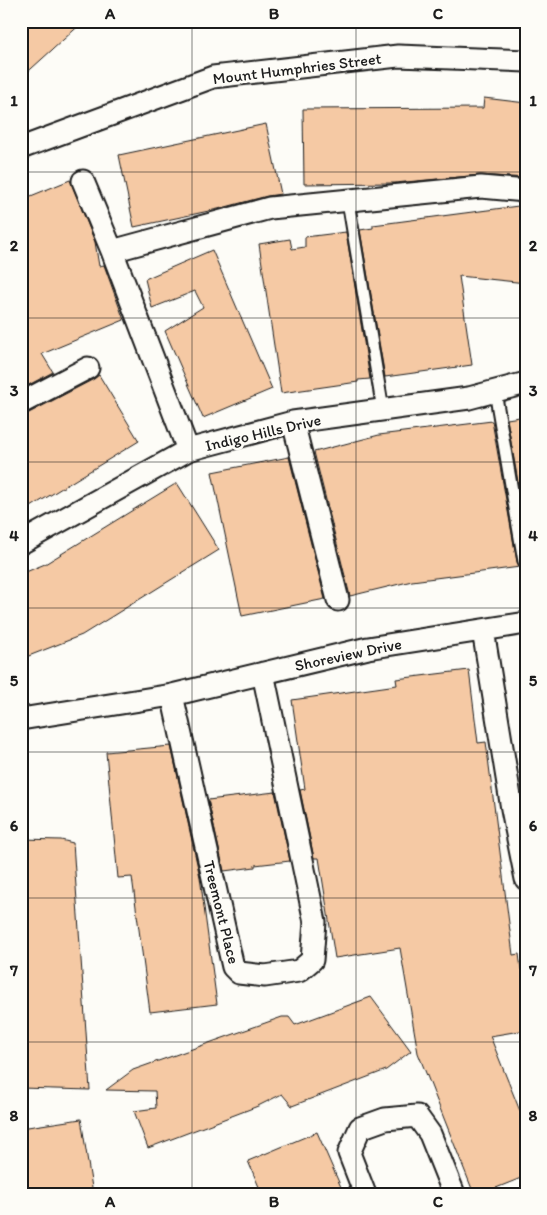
<svg xmlns="http://www.w3.org/2000/svg" width="547" height="1215" font-family="Itim,sans-serif">
<style>
.building{fill:#f5c9a4;stroke:#1c1c1c}
.lines{fill:none;stroke-linecap:round;stroke-linejoin:round}
.lane-casing{stroke:#1c1c1c;stroke-width:15}
.street-casing{stroke:#1c1c1c;stroke-width:25}
.lane{stroke:#fdfcf7;stroke-width:11}
.street{stroke:#fdfcf7;stroke-width:21}
.grid{fill:none;stroke:#1c1c1c;stroke-width:1;stroke-opacity:0.55}
.labels{text-anchor:middle;stroke-width:5;stroke-linejoin:round;paint-order:stroke}
.street-label{font-size:16px;fill:#1c1c1c;stroke:#fdfcf7}
.neatline{fill:none;stroke:#1c1c1c;stroke-width:2}
.grid-label{font-size:16px;text-anchor:middle;font-weight:bold;fill:#1c1c1c}
</style>
<rect width="100%" height="100%" fill="#fdfcf7"/>
<filter id="ink" filterUnits="userSpaceOnUse"><feTurbulence type="fractalNoise" baseFrequency=".02" numOctaves="2"/><feDisplacementMap in="SourceGraphic" scale="10" xChannelSelector="R" yChannelSelector="G"/><feConvolveMatrix kernelMatrix="1 2 1 2 8 2 1 2 1" color-interpolation-filters="sRGB"/></filter>
<g filter="url(#ink)">
<path class="building" d="M21 21H84L21 78Z
M484 98 526 103V178L480 175 395 183 304 184 303 109 483 108Z
M266 124 281 194 267 196 218 209 134 227 119 155Z
M70 180 95 242 99 266 104 265 124 320 42 354 53 372 21 389V200Z
M526 205V283L459 276 472 365 385 377 360 230 373 228V225Z
M346 232 370 379 358 380V382L281 393 259 244 290 239 292 249 305 247V237Z
M212 250 272 389 203 418 165 331 203 307 195 291 152 308 145 279Z
M99 375 139 441 21 513V415L27 414 94 379Z
M526 416V527L507 419Z
M492 421 517 562 520 567 412 581 350 596 314 452 379 435Z
M289 457 325 599 242 616 212 472Z
M177 483 219 550 82 635 21 659V574L45 564Z
M469 670 478 743 486 742 513 955 519 954 521 969 526 968V1030L490 1036 526 1126V1176L481 1194H474L418 1053 400 948 335 958 319 858H314L300 790 305 789 292 700 397 685 396 679Z
M171 746 200 877 217 1004 150 1012 132 877 118 878 106 752Z
M275 792 290 861 255 865V867L224 871 208 800Z
M21 839 61 840 73 843 90 1090 21 1088Z
M371 997 411 1051 386 1070 292 1106 282 1094 258 1106 148 1148 134 1111 156 1108 155 1091 106 1090 133 1070 282 1017H289L295 1025Z
M81 1119 93 1194H21V1128Z
M317 1132 344 1194H262L248 1161Z"/>
<g class="lines">
<g class="lane-casing">
<path id="lane" d="M348 201 383 410
M495 391 524 561"/>
</g>
<g class="street-casing">
<path id="street" d="M21 148 213 77 398 56 526 61
M83 181 112 251 188 450
M112 251 270 208 481 187 526 191
M21 403 88 368
M293 422 338 600
M21 543 188 450 293 422 469 398 526 383
M483 630 512 809 526 879
M172 695 233 967 239 973 265 976 299 971 312 960 315 922 263 673
M21 719 172 695 368 648 526 623
M365 1194 349 1153 360 1128 385 1119 417 1116 430 1134 454 1194"/>
</g>
<use href="#lane" class="lane"/>
<use href="#street" class="street"/>
</g>
</g>
<path class="grid" d="M192 21V1194M356 21V1194M21 172H526M21 318H526M21 462H526M21 608H526M21 752H526M21 898H526M21 1042H526"/>
<g class="labels">
<g class="street-label">
<text transform="translate(297 68) rotate(-7)" y="6">Mount Humphries Street</text>
<text transform="translate(263 432) rotate(-13)" y="6">Indigo Hills Drive</text>
<text transform="translate(348 654) rotate(-12)" y="6">Shoreview Drive</text>
<text transform="translate(222 912) rotate(76)" y="6">Treemont Place</text>
</g>
</g>
<rect width="547" height="1215" fill="none" stroke="#fdfcf7" stroke-width="55"/>
<rect x="28" y="28" width="492" height="1160" class="neatline"/>
<g class="grid-label">
<text x="110" y="19">A</text>
<text x="274" y="19">B</text>
<text x="438" y="19">C</text>
<text x="14" y="106">1</text>
<text x="533" y="106">1</text>
<text x="14" y="251">2</text>
<text x="533" y="251">2</text>
<text x="14" y="396">3</text>
<text x="533" y="396">3</text>
<text x="14" y="541">4</text>
<text x="533" y="541">4</text>
<text x="14" y="686">5</text>
<text x="533" y="686">5</text>
<text x="14" y="831">6</text>
<text x="533" y="831">6</text>
<text x="14" y="976">7</text>
<text x="533" y="976">7</text>
<text x="14" y="1121">8</text>
<text x="533" y="1121">8</text>
<text x="110" y="1207">A</text>
<text x="274" y="1207">B</text>
<text x="438" y="1207">C</text>
</g>
</svg>
